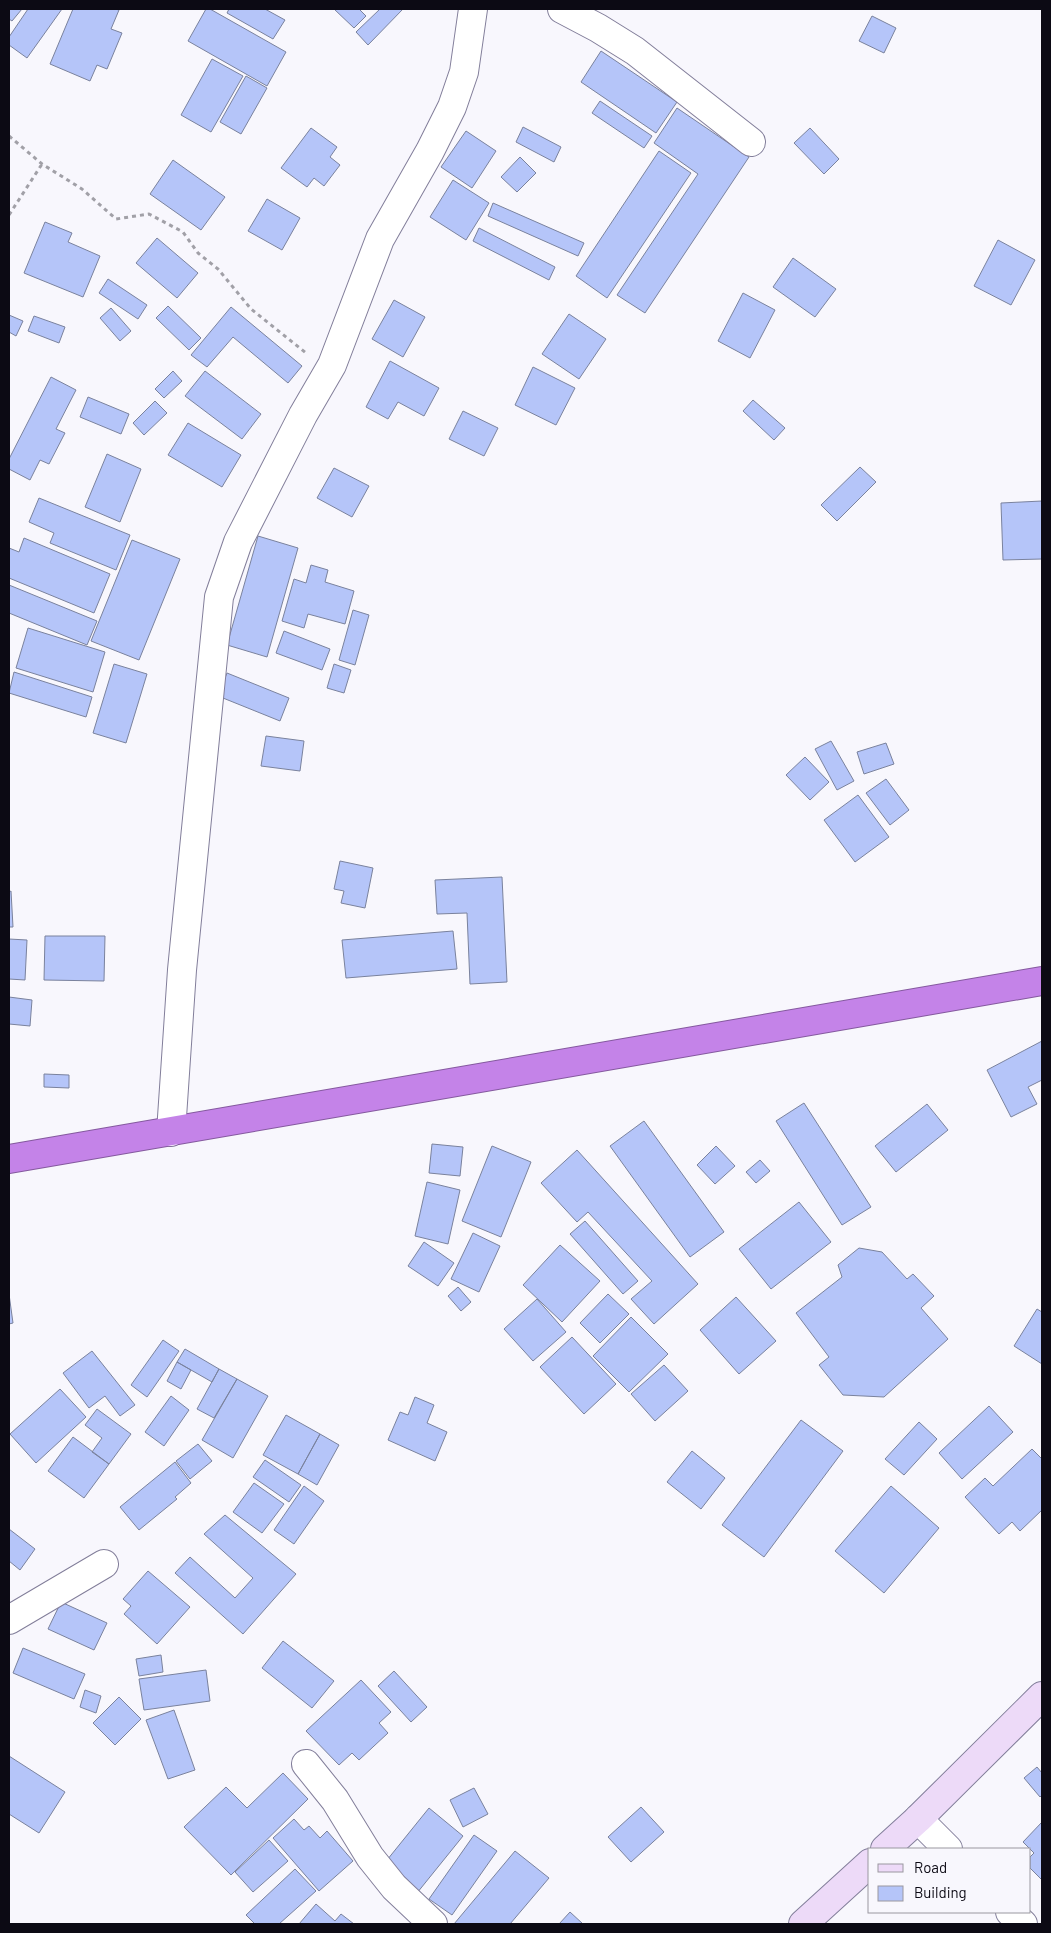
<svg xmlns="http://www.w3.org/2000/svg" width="1051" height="1933" font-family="Barlow,sans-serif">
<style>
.building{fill:#b5c5f9;stroke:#7a829d}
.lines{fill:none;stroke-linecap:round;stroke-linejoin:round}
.street-casing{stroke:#827e9a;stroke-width:30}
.secondary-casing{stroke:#827e9a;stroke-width:30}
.highway-casing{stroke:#84599e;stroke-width:30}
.path{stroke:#a1a0a7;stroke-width:3;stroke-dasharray:4 4;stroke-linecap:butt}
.street{stroke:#fff;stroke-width:28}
.secondary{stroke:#eddaf8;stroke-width:28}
.highway{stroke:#c483e8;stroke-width:28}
</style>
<rect width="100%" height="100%" fill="#f8f7fd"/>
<path class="building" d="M9 9H22L12 21 9 19Z
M28 9H62L27 58 9 45V37Z
M73 9H115L119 10 111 29 122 33 107 69 97 65 90 81 50 64Z
M206 9H210L286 52 267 86 188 41Z
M229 9H265L285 20 273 39 227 13Z
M334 9H359L366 16 354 28Z
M380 9H403L368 45 356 32Z
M872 16 896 28 884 53 859 41Z
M601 51 677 102 656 133 581 82Z
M212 59 243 76 211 132 181 115Z
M246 76 267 88 241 134 220 122Z
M600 101 652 136 644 148 592 113Z
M677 108 749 157 645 313 617 295 698 174 654 143Z
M523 127 561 147 554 162 516 142Z
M311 128 337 147 330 157 340 165 324 186 314 178 307 187 281 168Z
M810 128 839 159 824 174 794 143Z
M466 131 496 151 472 188 441 167Z
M659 151 691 173 607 298 576 276Z
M520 157 536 173 517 192 501 177Z
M173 160 225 197 201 230 150 194Z
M453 180 489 203 466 240 430 217Z
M267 199 300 218 282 250 248 231Z
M493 203 584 243 578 256 488 216Z
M45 222 72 233 68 242 100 256 83 297 24 273Z
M479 228 555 267 549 280 473 241Z
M157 238 198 273 177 298 136 263Z
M998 240 1035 260 1011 305 974 286Z
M793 258 836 289 815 317 773 287Z
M108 279 147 305 138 319 99 293Z
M743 293 775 310 750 358 718 341Z
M394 300 425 317 403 357 372 339Z
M168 306 201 338 189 350 156 318Z
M231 307 302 366 288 383 233 337 207 367 191 355Z
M111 308 131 331 120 341 100 318Z
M569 314 606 339 579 379 542 354Z
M9 315 23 321 16 336 9 332Z
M34 316 65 327 59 343 28 331Z
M390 361 439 388 424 416 398 402 388 419 366 407Z
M533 367 575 388 556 425 515 405Z
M173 371 182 381 164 398 155 389Z
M205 371 261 414 242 439 185 396Z
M51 377 76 390 56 429 65 433 49 464 40 460 30 480 9 469V459Z
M88 397 129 414 121 434 80 417Z
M753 400 785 428 774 440 743 411Z
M155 401 167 413 144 435 133 423Z
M463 411 498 428 484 456 449 439Z
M188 423 241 455 222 487 168 455Z
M107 454 141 469 120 522 85 507Z
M860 467 876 482 837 521 821 505Z
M334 468 369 486 352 517 317 498Z
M39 498 130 535 116 570 50 543 54 533 29 522Z
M1042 501V559L1003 560 1001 503Z
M258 536 298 548 267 657 227 645Z
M24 538 110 574 94 613 9 578V548L19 552Z
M132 540 180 559 139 660 91 641Z
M311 565 328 570 325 582 354 591 345 624 308 614 304 628 282 621 294 579 306 583Z
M9 585 97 621 87 645 9 613Z
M353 610 369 615 355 665 339 660Z
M28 628 105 652 93 692 16 668Z
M284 631 330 649 322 670 276 653Z
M114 664 147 674 126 743 93 733Z
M334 664 351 670 344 693 327 688Z
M14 672 92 697 86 717 9 693Z
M227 673 289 698 280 721 218 696Z
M266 736 304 741 300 771 261 766Z
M831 741 854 781 837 790 815 749Z
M886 743 894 764 864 774 857 752Z
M805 757 829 782 810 800 786 775Z
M886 779 909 810 890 825 866 793Z
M858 795 889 837 855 862 824 820Z
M340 861 373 868 365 908 341 903 344 891 334 889Z
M502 877 507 982 470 984 467 913 437 914 435 880Z
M11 891 13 927H9V892Z
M453 931 457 969 346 978 342 940Z
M45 936H105L104 981 44 980Z
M9 939 27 940 25 980 9 979Z
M9 997 32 1000 30 1026 9 1024Z
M1042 1041V1080L1028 1087 1037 1104 1011 1117 987 1070Z
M44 1074 69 1075V1088L44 1087Z
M804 1103 871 1207 842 1225 776 1121Z
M927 1104 948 1130 896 1172 875 1146Z
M644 1121 724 1232 690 1257 610 1146Z
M432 1144 463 1147 460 1176 429 1173Z
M492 1146 531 1162 501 1237 462 1221Z
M716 1146 735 1166 715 1184 697 1165Z
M577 1150 698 1284 654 1324 631 1299 652 1281 588 1212 577 1222 541 1183Z
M760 1160 770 1171 756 1183 746 1172Z
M427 1182 460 1190 448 1244 415 1236Z
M799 1202 831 1242 771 1289 739 1249Z
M585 1221 638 1281 623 1294 570 1234Z
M473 1233 500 1246 479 1292 451 1279Z
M424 1242 454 1263 438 1286 408 1266Z
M560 1245 600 1281 562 1322 523 1285Z
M859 1248 882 1252 907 1279 913 1274 934 1296 921 1308 948 1339 884 1397 843 1395 819 1365 829 1357 796 1313 842 1277 838 1265Z
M458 1287 471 1302 461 1311 448 1296Z
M9 1294 13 1323 9 1324Z
M608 1294 629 1314 600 1343 580 1323Z
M736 1297 776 1341 739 1374 700 1330Z
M537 1299 566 1332 533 1361 504 1329Z
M1037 1309 1042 1312V1364L1014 1346Z
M631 1317 668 1354 629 1392 593 1356Z
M572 1337 616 1384 584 1414 540 1367Z
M163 1340 179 1351 147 1397 131 1385Z
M185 1349 219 1369 212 1382 177 1362Z
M92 1351 135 1405 120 1416 105 1396 89 1408 63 1373Z
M177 1362 191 1370 181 1389 167 1381Z
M664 1365 688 1391 655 1421 631 1394Z
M219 1369 237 1379 214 1418 197 1409Z
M237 1379 268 1396 233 1458 202 1440Z
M60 1389 86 1417 36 1463 10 1434Z
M171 1396 189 1410 164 1446 145 1432Z
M415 1397 434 1405 427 1423 447 1432 435 1461 388 1440 400 1412 408 1415Z
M989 1406 1013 1432 962 1479 939 1453Z
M97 1409 131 1434 109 1464 92 1452 102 1438 85 1425Z
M286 1415 320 1434 298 1474 263 1455Z
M801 1420 843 1451 764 1557 722 1525Z
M919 1422 937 1439 904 1475 885 1459Z
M320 1434 339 1445 317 1485 298 1474Z
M73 1437 109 1464 84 1498 48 1471Z
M198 1444 212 1461 190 1479 176 1461Z
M1032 1449 1042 1459V1510L1020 1531 1012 1522 999 1534 965 1497 985 1478 993 1486Z
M692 1451 725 1478 701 1509 667 1482Z
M265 1460 301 1485 289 1502 253 1477Z
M175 1462 191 1483 175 1497 177 1499 139 1530 120 1507Z
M254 1483 284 1504 262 1533 233 1512Z
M304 1486 324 1501 294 1544 274 1530Z
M891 1486 939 1528 884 1593 835 1551Z
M225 1515 296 1574 243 1634 175 1573 190 1557 235 1598 253 1578 204 1534Z
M9 1529 35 1549 20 1570 9 1561Z
M148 1571 190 1607 157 1644 124 1614 131 1606 123 1599Z
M61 1602 107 1623 94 1650 48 1629Z
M283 1641 334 1681 312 1708 262 1668Z
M23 1648 85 1674 74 1699 13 1673Z
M161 1655 163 1672 139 1676 136 1659Z
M206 1670 210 1701 144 1710 139 1679Z
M394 1671 427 1707 411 1722 378 1686Z
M361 1680 391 1712 379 1723 388 1733 359 1760 352 1753 339 1765 306 1731Z
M85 1690 101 1696 96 1713 80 1707Z
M119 1697 141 1719 115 1745 93 1723Z
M174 1710 195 1770 168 1779 146 1720Z
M9 1756 65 1792 39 1833 9 1814Z
M1037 1767 1042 1773V1795L1040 1797 1024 1778Z
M283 1773 308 1799 231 1875 184 1827 226 1787 247 1808Z
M474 1788 488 1814 463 1827 450 1800Z
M641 1807 664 1832 631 1862 608 1837Z
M429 1808 463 1836 417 1893 383 1865Z
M294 1819 304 1830 309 1826 320 1838 327 1831 353 1861 319 1891 273 1838Z
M1042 1822V1880L1030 1868V1857L1034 1853 1023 1842Z
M474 1835 497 1851 452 1915 429 1899Z
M269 1840 288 1861 253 1892 235 1872Z
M515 1851 549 1878 510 1924H454Z
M295 1869 316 1891 279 1924H255L246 1915Z
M316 1904 335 1921 341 1914 354 1924H299Z
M570 1912 583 1924H559Z"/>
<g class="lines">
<g class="street-casing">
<path id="street" d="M562 9 598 28 635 51 751 142
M171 1132 182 970 219 597 238 542 303 415 332 365 380 239 430 151 452 107 464 72 473 9
M9 1620 104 1564
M306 1764 335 1800 370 1857 394 1887 433 1924
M918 1819 948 1849
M1010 1912 1023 1924"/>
</g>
<g class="secondary-casing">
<path id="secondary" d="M885 1849 918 1819 1042 1696
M803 1924 870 1863"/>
</g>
<g class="highway-casing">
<path id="highway" d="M9 1159 1042 981"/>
</g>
<path class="path" d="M9 136 42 164 82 189 116 219 149 214 183 232 198 253 218 269 251 309 306 353
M9 215 42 164"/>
<use href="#street" class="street"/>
<use href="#secondary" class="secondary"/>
<use href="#highway" class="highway"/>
</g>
<rect width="1051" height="1933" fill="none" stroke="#0c0a14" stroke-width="20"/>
<rect x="868" y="1848" width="162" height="65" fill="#f8f7fd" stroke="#9a98a0"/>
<rect x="878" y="1864" width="25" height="8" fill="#eddaf8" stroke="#9a98a0"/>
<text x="914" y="1873" font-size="15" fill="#0c0a14">Road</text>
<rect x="878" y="1886" width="25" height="15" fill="#b5c5f9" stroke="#9a98a0"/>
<text x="914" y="1898" font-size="15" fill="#0c0a14">Building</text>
</svg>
